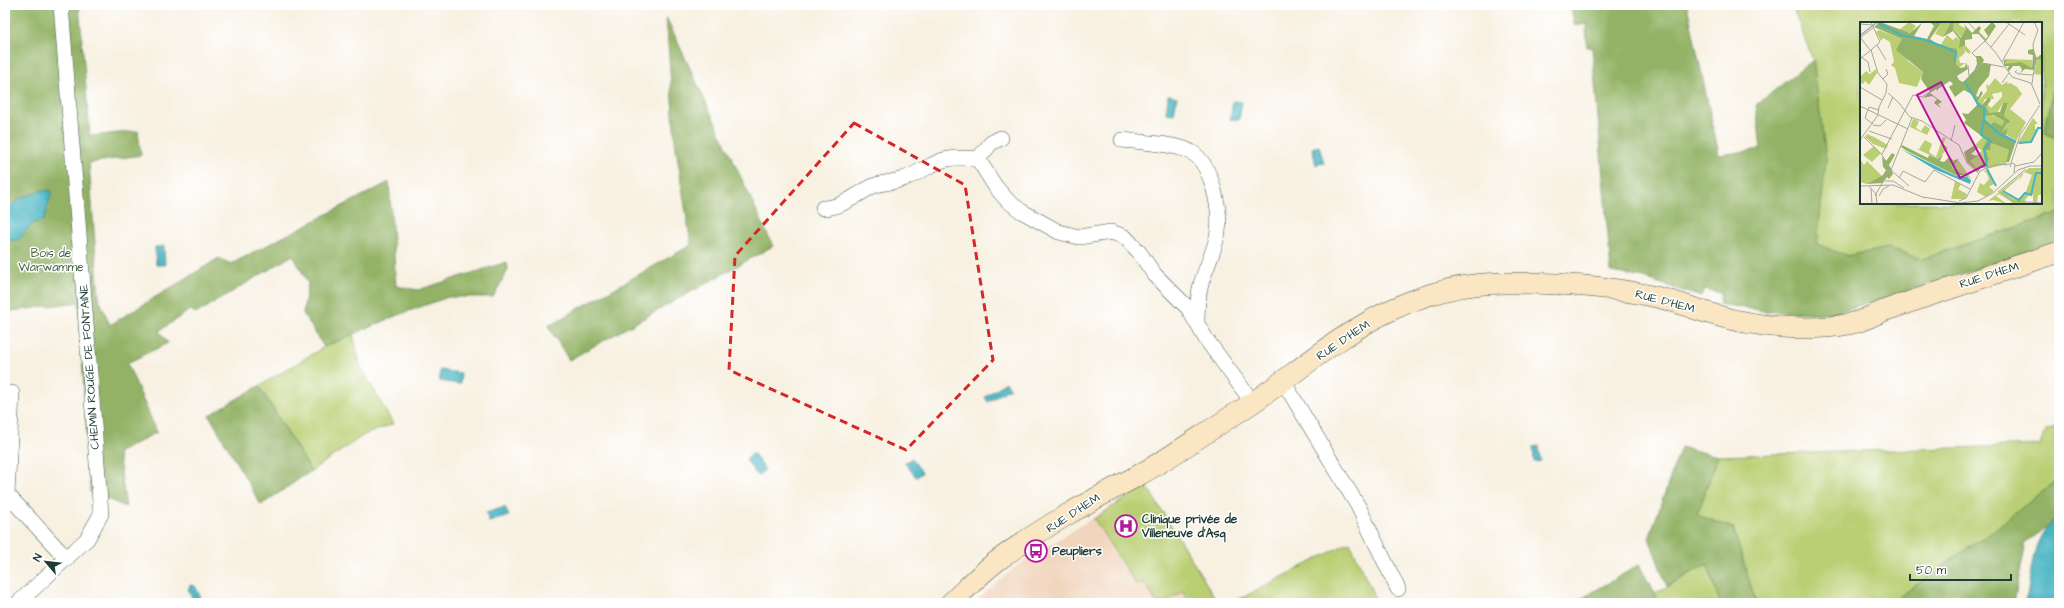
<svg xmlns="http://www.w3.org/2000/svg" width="2064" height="608" font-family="'Architects Daughter',sans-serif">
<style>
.built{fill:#f1d5bd}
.green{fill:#bacf73;stroke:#6c8654;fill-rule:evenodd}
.forest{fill:#93b265;stroke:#59784c}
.water{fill:#46b4c2;stroke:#32787b}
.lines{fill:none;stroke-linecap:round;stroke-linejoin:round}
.street-casing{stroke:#40584e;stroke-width:16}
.secondary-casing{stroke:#40584e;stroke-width:22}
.street{stroke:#fff;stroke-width:15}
.secondary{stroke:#fbe6c4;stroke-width:21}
.marked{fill:none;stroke:#d62828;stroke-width:3;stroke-dasharray:8 5;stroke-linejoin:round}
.labels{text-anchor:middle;stroke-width:3;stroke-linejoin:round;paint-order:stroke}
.park-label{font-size:12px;fill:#466244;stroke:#fff}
.street-label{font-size:12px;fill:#1f3d34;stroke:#fff}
.poi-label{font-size:12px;font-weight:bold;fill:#1f3d34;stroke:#fff;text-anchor:start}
.inset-river{fill:none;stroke:#46b4c2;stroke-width:2}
.inset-road{fill:none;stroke:#a1a99c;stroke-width:1}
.view{fill:#b5179e;fill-opacity:0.15;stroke:#b5179e;stroke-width:2}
.inset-edge{fill:none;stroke:#1f3d34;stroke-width:2}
</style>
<rect width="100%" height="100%" fill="#fff"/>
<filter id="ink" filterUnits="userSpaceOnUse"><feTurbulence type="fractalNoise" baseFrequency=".025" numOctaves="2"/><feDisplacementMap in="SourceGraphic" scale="8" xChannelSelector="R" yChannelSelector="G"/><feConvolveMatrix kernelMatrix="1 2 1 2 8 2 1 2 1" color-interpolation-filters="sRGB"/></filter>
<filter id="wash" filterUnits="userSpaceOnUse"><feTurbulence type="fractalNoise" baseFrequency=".012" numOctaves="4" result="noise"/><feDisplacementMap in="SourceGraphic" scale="16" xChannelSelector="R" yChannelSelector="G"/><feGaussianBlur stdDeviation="0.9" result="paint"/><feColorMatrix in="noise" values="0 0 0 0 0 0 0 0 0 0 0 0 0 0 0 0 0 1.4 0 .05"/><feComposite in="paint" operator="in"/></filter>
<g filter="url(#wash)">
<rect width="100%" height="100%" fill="#f8f1e2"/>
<path class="built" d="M1146 484 1219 603H974L1014 568Z"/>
<path class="green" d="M1792 5H2059V59L2045 133 2059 139V213L1922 259 1889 248 1846 256 1817 244 1826 159 1813 60ZM1861 23H2041V203H1861Z
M353 334 360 365 393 424 364 435 311 471 259 386 324 347Z
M2059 427V479L1991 532 1891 603H1756L1733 528 1697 515 1718 456 2040 445 2045 431Z
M1146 485 1218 603H1189L1183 591 1165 603H1157L1144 582 1137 586 1094 519Z
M1350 542 1377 603H1232Z
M1707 564 1720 603H1660L1654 594Z"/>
<path class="forest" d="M5 5H79L90 136 138 131 141 155 89 163 99 299 110 325 219 258 231 264 389 182 396 286 418 290 507 262 508 270 493 297H448L398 315 324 347 303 313 308 283 293 255 197 313 190 310 159 331 168 343 127 363 157 432 118 453 126 507 90 492 79 302 5 312Z
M1570 5H1687L1719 155 1761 149 1756 105 1813 60 1826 159 1817 244 1846 256 1889 248 1922 259 2059 213V240L2020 256 1832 314 1764 311 1719 304 1721 293 1704 289 1701 297 1644 278 1611 272 1592 47H1587L1586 24 1575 26Z
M666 17 773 246 569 360 548 326 691 245 675 141Z
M2059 59V139L2045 133Z
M259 386 311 471 261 505 209 415Z
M1681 447 1718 456 1697 515 1733 528 1756 603H1720L1707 564 1667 586 1649 538Z
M2059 479V517L2026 542 2014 603H1891L1991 532Z
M1639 565 1660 603H1574Z"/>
<path class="water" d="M1168 95 1177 97 1174 114 1166 113Z
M1233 101 1242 102 1239 120 1230 119Z
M1319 146 1324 163 1316 165 1312 148Z
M43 190 52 191 44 220 32 224 18 240 5 241V211L19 199Z
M164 246 165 265H156L155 247Z
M440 370 461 373 460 384 439 381Z
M1006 382 1010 388 988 402 985 397Z
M1539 446 1541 461 1534 462 1533 447Z
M751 454H754L765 470 757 476 746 459Z
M912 458 922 473 916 477 905 463Z
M505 507 509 516 489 522 486 513Z
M2059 515V603H2025C2025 599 2027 595 2028 591 2032 562 2034 534 2059 515Z
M190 585 195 586 203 601 195 603 188 590Z"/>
</g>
<g filter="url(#ink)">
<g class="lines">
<g class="street-casing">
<path id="street" d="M1122 140C1140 142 1177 144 1191 152 1212 163 1221 211 1218 232 1215 250 1206 267 1201 284 1198 296 1197 308 1197 321
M978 159 995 186 1007 200 1021 211 1059 232 1079 237 1111 232 1125 237 1139 252 1154 274 1188 308 1206 339 1253 403
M823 208C842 208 857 194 873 186 882 182 893 183 903 179 937 166 935 154 978 159L991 143 1001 138
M1283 381 1358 506 1398 589
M5 492 67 559
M7 495 12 393
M18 603 87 539 101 514 61 5"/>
</g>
<g class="secondary-casing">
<path id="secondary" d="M951 603C966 589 980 574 997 561 1041 528 1090 501 1139 475 1173 456 1206 432 1240 411 1290 379 1336 336 1391 310 1428 292 1470 282 1511 283 1557 283 1606 286 1651 296 1673 300 1694 309 1715 315 1755 327 1809 332 1849 324 1861 322 1872 316 1883 311L2059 252"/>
</g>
<use href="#street" class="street"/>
<use href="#secondary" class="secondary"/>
</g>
</g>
<path class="marked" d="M854 123 965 185 993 360 906 450 729 370 735 256Z"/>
<defs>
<g id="hospital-ring" transform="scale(1.15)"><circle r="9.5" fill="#fff" stroke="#b5179e" stroke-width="1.5"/><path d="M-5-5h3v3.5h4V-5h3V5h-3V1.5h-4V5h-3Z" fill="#b5179e"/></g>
<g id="bus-ring" transform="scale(1.15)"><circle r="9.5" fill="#fff" stroke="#b5179e" stroke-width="1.5"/><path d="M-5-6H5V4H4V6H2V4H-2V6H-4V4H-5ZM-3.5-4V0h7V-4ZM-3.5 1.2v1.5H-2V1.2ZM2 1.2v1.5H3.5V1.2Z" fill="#b5179e"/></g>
</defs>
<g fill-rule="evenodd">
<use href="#hospital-ring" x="1126" y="526"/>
<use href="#bus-ring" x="1036" y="551"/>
</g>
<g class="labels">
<g class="park-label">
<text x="51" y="257">Bois de<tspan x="51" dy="14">Warwamme</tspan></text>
</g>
<g class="street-label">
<text transform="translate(1989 275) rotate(-18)" y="4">RUE D'HEM</text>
<text transform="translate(1665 301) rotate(15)" y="4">RUE D'HEM</text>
<text transform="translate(1343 340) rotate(-34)" y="4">RUE D'HEM</text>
<text transform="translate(89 367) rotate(-94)" y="4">CHEMIN ROUGE DE FONTAINE</text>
<text transform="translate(1073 513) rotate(-33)" y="4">RUE D'HEM</text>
</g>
<g class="poi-label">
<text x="1142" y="523">Clinique privée de<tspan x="1142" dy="14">Villeneuve d'Asq</tspan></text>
<text x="1052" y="555">Peupliers</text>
</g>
</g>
<g transform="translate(1860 22)">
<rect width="182" height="182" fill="#f8f1e2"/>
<path d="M49 0 56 4 51 11 39 8ZM82 0H91L83 15 75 12ZM94 0H100L99 3 107 7 102 16 93 7ZM19 8 42 17 48 39 63 50 57 65 39 61 35 46 31 43 34 40 30 20 23 16 21 19 16 10ZM87 13 93 18 96 15 100 18V22H98L105 23 111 30 109 32 104 28 105 31 99 36 100 41H105L99 46 96 42 97 33 94 28 80 24ZM147 37 172 38V46L145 42ZM177 37H182V53L174 52ZM16 47 17 51 9 63 5 59 3 62 0 60V55L6 49 10 52ZM135 56 142 63 148 59 147 62 150 61 157 65 162 72 150 87 166 100 156 119 146 112 148 107 142 110 145 102 151 100 144 94 148 82 143 81 137 91H129L126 87 127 82 131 86 142 75V70L132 72 134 77H125L122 83 118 79 127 69 126 62 129 64ZM132 93 144 99 142 104H131L125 98 126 94ZM173 96 178 102H175V107L178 108 172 120 157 122ZM53 97 59 99 56 106 61 109 65 103 70 107 67 113 50 105ZM7 112 14 115 28 123 26 127 13 122 5 115ZM83 115 86 116 83 122 88 126 78 137 57 127H59L65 118 72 122 69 130 76 135ZM123 115 127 118 124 129 127 137 126 128H129L131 121 149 128 146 143 148 144 143 143 126 147 119 145 117 148 111 143 110 138 122 129 115 123ZM14 124 21 131 12 140 3 133ZM0 137 4 143 7 139 22 154 7 162 0 160ZM96 139H99L110 155 91 146ZM169 146H182V173H178L177 182 173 181V173L170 172 165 178 166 182H150L152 180 139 172 136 174 147 182 133 178 128 179ZM164 150 172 153 165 172 157 177 144 169 161 154 158 161ZM127 148 135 161 129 165 134 169 126 175 117 170 120 161 124 163 129 157 126 150H123ZM95 159 101 162 98 167 107 172 105 177H91Z" fill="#bacf73" fill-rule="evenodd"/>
<path d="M20 0 50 11 62 1 54 14 67 17 74 4 70 0H82L70 17 80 24 97 27 96 42 100 46 105 45 106 40 108 47 97 54 99 58 103 60 114 49 117 42 116 34H121L124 38 121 44 123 41 131 42 129 54 119 66 116 74 118 75 121 69 123 71 118 79 122 83 129 75 131 78 126 85 129 91 140 90 143 81H148L144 94 151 100 146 102 142 110 148 106 146 113 156 119 149 140H146L149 128 131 121 130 128H126L129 138 126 141 123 126 127 118 104 101 106 98 102 91 108 92 117 83 113 73 104 68 95 75 89 65 93 62 90 59 78 67V69L76 67 70 71 82 80 78 82 81 86 74 81 77 77 72 74 63 76 70 70 61 57 63 50 36 28 42 17 14 5ZM133 93 144 99 142 104 134 100 131 103 125 98 126 94ZM91 0H94L93 7 101 16 106 7 104 2 112 11 119 4 121 6 119 10 126 17 128 14 124 8 132 0 136 4 126 19 119 12H112V17L105 18V23L99 26 100 18 93 9 83 15ZM173 27 177 36 180 33H182V37H177L174 48 165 47 159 52 162 48 160 44H153L149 49 147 48 149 44H144V38L147 37 145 42 161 40 172 46 173 33 168 32V28ZM42 123 68 136 69 133 78 137 83 132 80 139 84 140 89 135 93 138 91 144 94 138 99 137 92 146 113 157 102 153 97 154 47 129 41 125ZM115 123 118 126 111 132 117 134 110 139 117 148 123 143 125 146 121 145 118 150 107 140 104 130ZM32 131 35 133 29 143 33 152 29 157 27 155 23 161 7 162 23 153 26 148 23 145 22 135 26 139Z" fill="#93b265" fill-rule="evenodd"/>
<path d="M41 127 96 154 107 155 111 158 110 162 74 147Z" fill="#46b4c2"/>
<path class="inset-river" d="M18 1 41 13 66 18 87 26 96 31 95 40M105 60 119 84 124 86V98L139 112 156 120M124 97 121 113 131 120 124 127 127 145M159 121 171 120 178 106H182M127 147 136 164M143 169 159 178 165 171 171 173 176 151H182"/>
<path class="inset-road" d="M11 0 20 20 11 28M108 0 136 31 152 55 171 61 180 82M146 0 165 13M0 2 12 3M0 13 17 0M0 14 18 0M0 15 10 28M1 15 13 6M17 23 26 38M131 25 149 2M11 28 18 51 27 62 26 71M1 35 8 40 10 50M1 36 11 28M142 40 164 0M122 41 112 31 125 19M122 41 144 45M108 43 109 54 122 41M157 48 155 50 159 52 173 53M23 57 28 52 26 47M142 61 149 51M172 62 175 41 173 22 178 8 174 0M0 65 22 78M28 71 39 81 50 95 62 99 99 123 107 141 118 151M0 84 48 107M28 86 33 75M13 102 5 96 9 85 19 88M13 103 20 104 26 98M9 109 32 117M4 115 22 133 32 149 49 164M0 118 18 93 19 85 26 71M91 119 95 103M22 132 53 73 62 75 108 46M151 141 160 113 180 83M155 144 174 140 182 131M150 145 151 141 155 142 154 151M31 148 52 96M39 156 43 149 65 160 74 148 110 167M25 159H33L44 166M0 164 33 163 65 176M9 164 16 172 17 182M11 167 12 182M138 170 166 147M141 170 152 179 182 181M15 174 30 147M19 174 23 167 29 164M63 175 100 181 118 179 133 171 158 148 170 144H182M99 179 106 176 120 149 135 143 150 142"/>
<path class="view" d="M81 60 125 143 100 156 57 73Z"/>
<rect width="182" height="182" class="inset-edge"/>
</g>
<rect width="2064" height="608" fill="none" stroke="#fff" stroke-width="20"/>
<g transform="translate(46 562) rotate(298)" stroke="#ffffff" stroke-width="3" paint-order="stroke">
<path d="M0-3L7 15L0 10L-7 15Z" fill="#1f3d34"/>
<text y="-6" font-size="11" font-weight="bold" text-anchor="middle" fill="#1f3d34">N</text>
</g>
<path d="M1910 574v6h101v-6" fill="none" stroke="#1f3d34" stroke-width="2"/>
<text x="1916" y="574" font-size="12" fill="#1f3d34" stroke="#ffffff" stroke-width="3" paint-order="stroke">50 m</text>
</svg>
